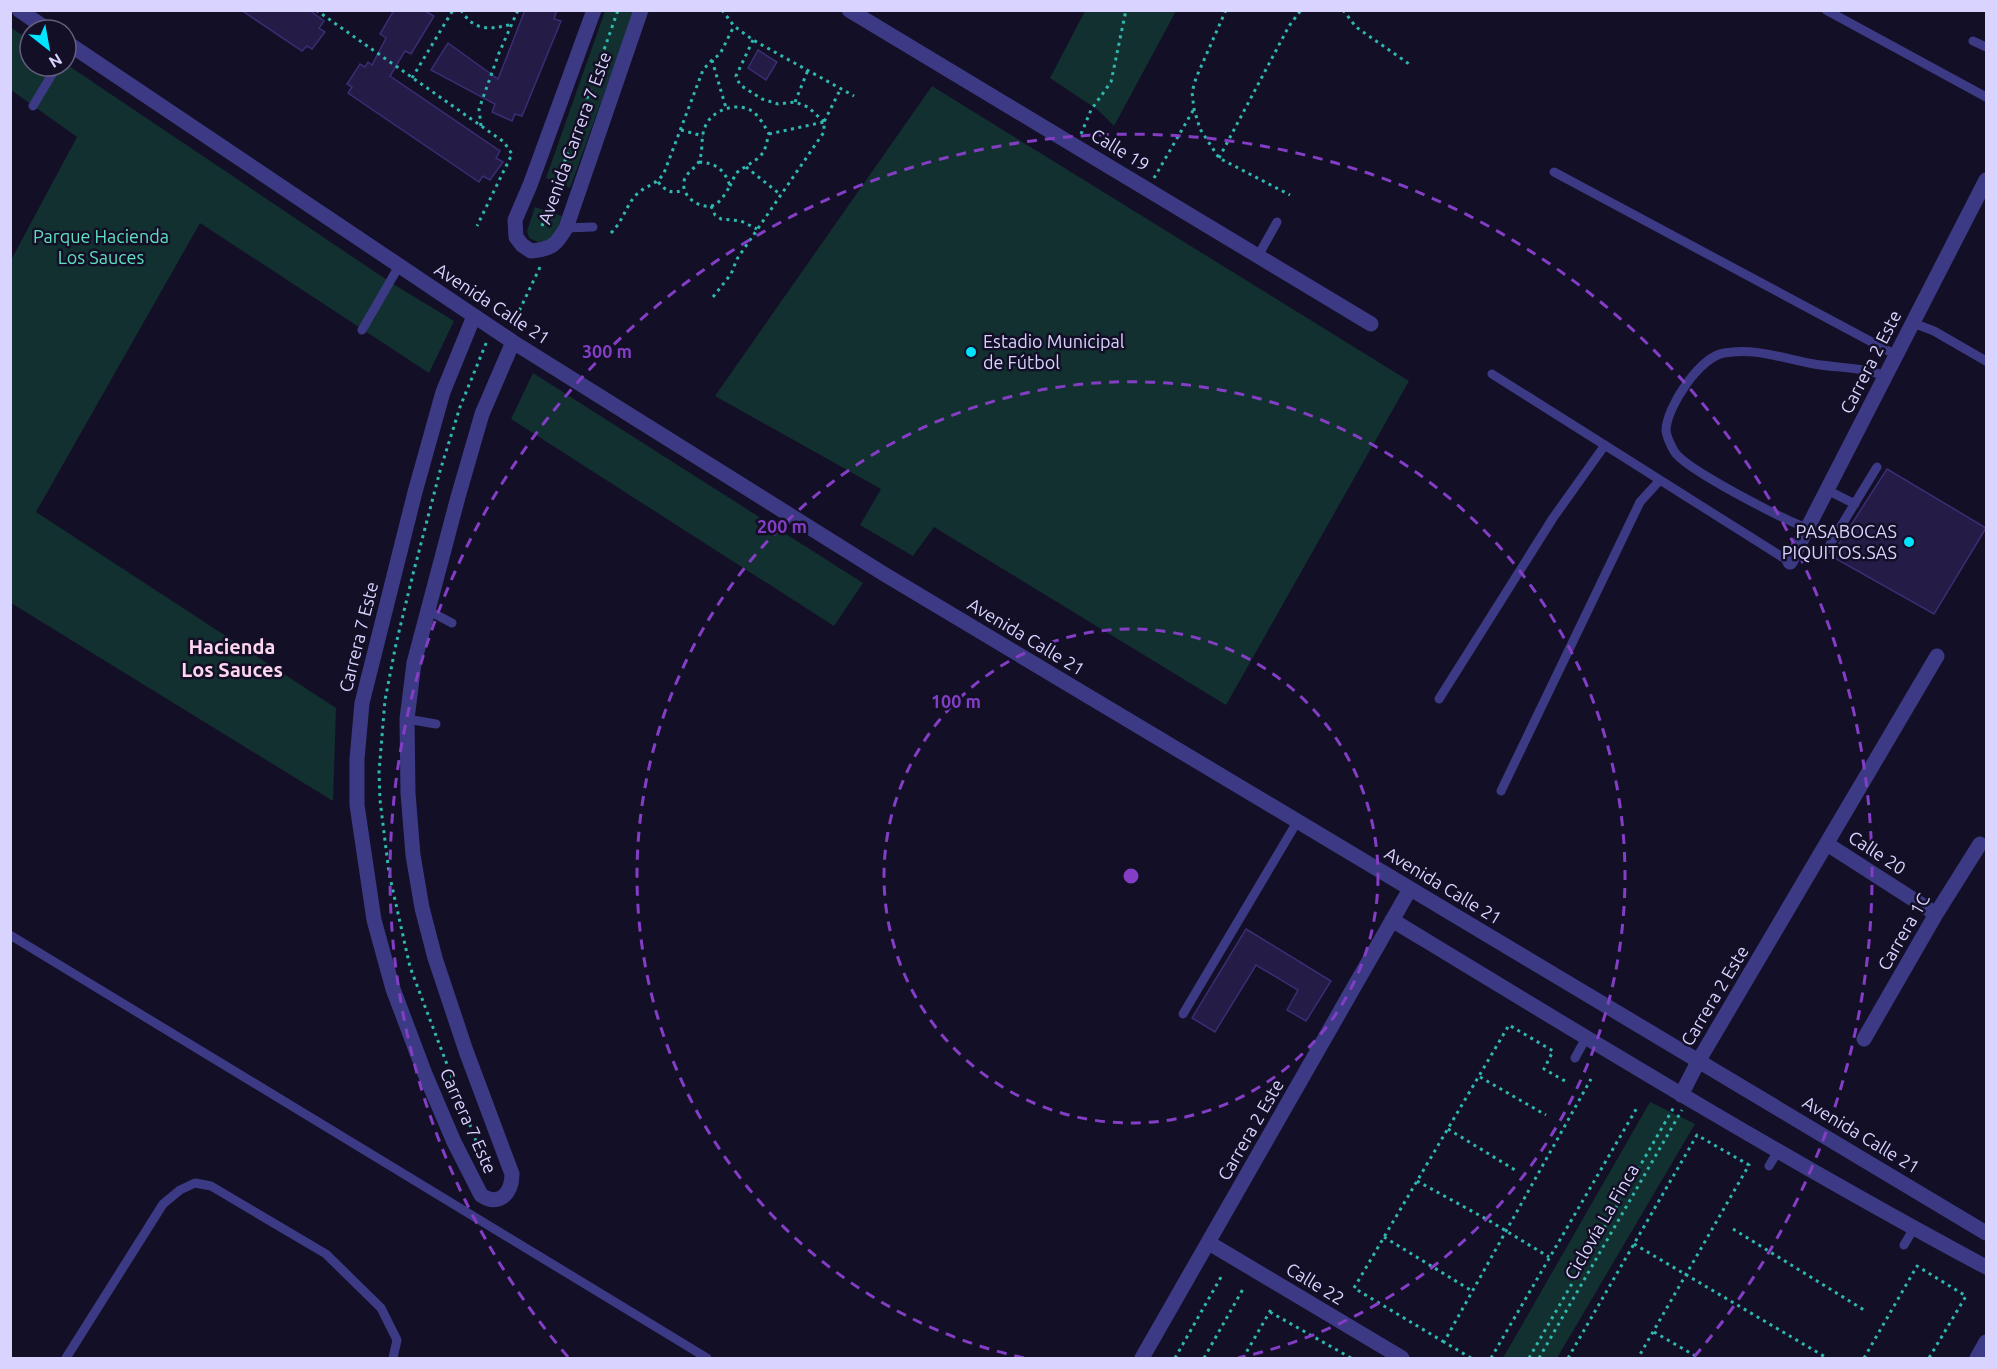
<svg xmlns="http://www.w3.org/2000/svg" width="1997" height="1369" font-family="Ubuntu,sans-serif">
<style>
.green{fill:#12302f}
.building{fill:#241b47;stroke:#3b2d73;stroke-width:1.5}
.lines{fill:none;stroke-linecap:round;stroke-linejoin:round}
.path{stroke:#2fb8b0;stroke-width:3;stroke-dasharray:3 4.5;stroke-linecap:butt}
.service{stroke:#3d3a85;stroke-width:9}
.minor{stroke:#3d3a85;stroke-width:15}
.ring{fill:none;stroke:#843dc5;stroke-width:3;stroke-dasharray:10 8}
.poi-dot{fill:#00e5ff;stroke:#130f26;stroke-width:2}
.labels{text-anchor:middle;stroke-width:5;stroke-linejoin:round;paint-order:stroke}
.street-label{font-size:18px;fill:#d9d4ff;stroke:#130f26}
.park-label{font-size:18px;fill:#5fe0c0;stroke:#130f26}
.poi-label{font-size:18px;fill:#d9d4ff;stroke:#130f26;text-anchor:start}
.neighbourhood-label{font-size:20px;font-weight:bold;fill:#ffd6f0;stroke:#130f26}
.centre{fill:#843dc5;stroke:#130f26;stroke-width:3}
.ring-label{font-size:18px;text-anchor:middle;font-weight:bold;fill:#843dc5;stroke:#130f26;stroke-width:5;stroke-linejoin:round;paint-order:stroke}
</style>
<rect width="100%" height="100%" fill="#130f26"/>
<path class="green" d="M605 11H634L570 188 546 178Z
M1085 11H1176L1114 126 1098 110 1050 78Z
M10 27 30 40V66H66V64L390 282 454 321 429 373 200 223 36 512 336 708 333 801 11 603V260L77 137 11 90Z
M932 86 1409 381 1226 705 934 527 913 556 860 525 881 489 715 396Z
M535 207 562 216 556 233 549 241 538 242 529 238 527 231Z
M533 373 863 583 834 626 511 419Z
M1650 1102 1695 1124 1557 1358H1503Z"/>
<path class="building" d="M241 10H309L324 21 319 28 325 32 312 49 307 46 302 51Z
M394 10H423L434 16 411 54 405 51 390 76 500 151 496 158 503 162 490 180 483 176 479 182 348 93 352 87 347 84 360 64 365 67 368 62 372 65 386 38 380 34Z
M525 10H557L554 19 561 21 522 116 515 114 512 121 492 112 495 104 431 70 448 43 498 79Z
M758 50 777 62 766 80 748 68Z
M1887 469 1986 528 1934 614 1831 556Z
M1246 929 1331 981 1306 1021 1287 1010 1298 990 1256 965 1215 1032 1192 1018Z"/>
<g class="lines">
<path class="path" d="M316 10 504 142 512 154 477 226
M461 10C475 33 491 29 513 24
M722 10 734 26 753 40 854 96
M1226 10 1196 78 1192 92 1194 109 1200 129 1219 158 1290 195
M1343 10 1356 27 1412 66
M753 40 736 76 740 85 762 99 778 104 795 102 808 107 824 122
M712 60 726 108
M412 78 453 10
M795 102 808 70
M481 126 479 109 499 53 518 10
M681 130 703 136
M769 134 824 122
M1081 134 1091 110 1111 82 1126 10
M1219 158 1289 26 1301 10
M699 162C716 163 725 170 730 186 725 194 720 204 711 206 698 208 681 196 684 181 686 173 694 169 698 163 704 153 700 138 705 127 711 111 733 103 748 109 758 113 764 125 769 134L764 152 757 159 736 173 730 186
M746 167 781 195
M1154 178 1194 109
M658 182C667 192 671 194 684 190
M711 206 715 215 721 219 741 221 757 229
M542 226 618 10
M611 233C623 221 625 208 635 196 645 185 656 186 664 173L703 70 712 60 720 54 734 26
M713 297 731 274 737 259 824 132V122L841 88
M513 324 541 265
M1480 1077 1546 1115
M1448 1129 1515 1170
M484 1162 410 967 389 873 380 800 379 772 385 700 396 644 413 574 440 471 460 407 487 341
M1417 1181 1488 1220 1549 1257
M1733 1229 1864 1310
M1384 1237 1472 1291
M1634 1244 1827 1358
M1270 1312 1351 1358
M1654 1332 1699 1358
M1444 1342 1354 1288 1509 1025 1553 1051 1544 1069 1565 1081
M1175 1358 1221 1277
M1204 1358 1243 1289
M1243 1358 1273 1306
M1471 1358 1444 1342 1591 1079
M1491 1358 1638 1106
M1529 1358 1674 1107
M1539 1358 1682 1110
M1568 1358 1697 1135 1749 1165 1638 1358
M1864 1358 1917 1266 1966 1296 1929 1358"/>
<path class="service" d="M1826 10 1986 97
M1973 41 1986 47
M33 106 57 66
M1554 172 1896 355
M566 228 593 227
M1258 256 1277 222
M1913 323 1934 331 1986 361
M362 330 399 266
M1492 374 1790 562
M1827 490 1855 504
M1807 528C1785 520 1684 469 1674 451 1671 446 1666 435 1666 430 1667 406 1700 357 1724 353 1755 347 1784 359 1814 364 1838 368 1862 367 1885 376
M1824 554 1877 467
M427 610 452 623
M1439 699 1553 518 1605 445
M407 719 436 724
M1501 791 1640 502 1660 480
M10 935 707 1358
M1183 1014 1297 822
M1575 1058 1586 1038
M1769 1166 1778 1151
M1904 1245 1914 1228
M66 1358 163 1204 180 1190 195 1183 211 1186 326 1254 381 1308 397 1340 393 1358"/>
<path class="minor" d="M19 10 48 30
M594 10 530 185 515 220 516 237 522 245 531 251C552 249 556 245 566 228L641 10
M849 10 1371 324
M66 42 513 342 884 574 1986 1233
M474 316 443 392 415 492 362 703 357 759V805L374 920 393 989 425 1074 454 1142 481 1195C500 1208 512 1192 512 1174L466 1051 435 958 422 908 413 855 408 793 407 719 414 663 458 497 482 414 513 342
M1790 562 1986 180
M1827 844 1936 914
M1392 920C1588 1039 1784 1159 1986 1267
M1864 1039 1936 914 1980 844
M1681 1095 1699 1060 1937 656
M1209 1243 1402 1358
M1142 1358 1410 889
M1977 1358 1986 1342"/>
</g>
<g class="ring">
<circle cx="1131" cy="876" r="247"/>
<path d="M1024 1358A494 494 0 1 1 1238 1358"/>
<path d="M568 1357A741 741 0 1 1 1694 1357"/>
</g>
<g class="poi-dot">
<circle cx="971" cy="352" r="6"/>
<circle cx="1909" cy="542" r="6"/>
</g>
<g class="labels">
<g class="street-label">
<text transform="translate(575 138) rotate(-70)" y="6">Avenida Carrera 7 Este</text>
<text transform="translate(1120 150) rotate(31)" y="6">Calle 19</text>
<text transform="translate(492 304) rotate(33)" y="6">Avenida Calle 21</text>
<text transform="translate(1871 362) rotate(-63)" y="6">Carrera 2 Este</text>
<text transform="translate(359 637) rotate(-76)" y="6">Carrera 7 Este</text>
<text transform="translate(1026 637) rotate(31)" y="6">Avenida Calle 21</text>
<text transform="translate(1877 853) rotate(33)" y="6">Calle 20</text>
<text transform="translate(1443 886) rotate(31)" y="6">Avenida Calle 21</text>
<text transform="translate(1904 932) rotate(-60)" y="6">Carrera 1C</text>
<text transform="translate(1715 996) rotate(-59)" y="6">Carrera 2 Este</text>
<text transform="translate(468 1121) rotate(66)" y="6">Carrera 7 Este</text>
<text transform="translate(1251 1130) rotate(-60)" y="6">Carrera 2 Este</text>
<text transform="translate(1861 1135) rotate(31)" y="6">Avenida Calle 21</text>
<text transform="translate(1602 1222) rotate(-60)" y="6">Ciclovía La Finca</text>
<text transform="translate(1315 1284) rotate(31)" y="6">Calle 22</text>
</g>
<g class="park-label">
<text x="101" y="243">Parque Hacienda<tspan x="101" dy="21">Los Sauces</tspan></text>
</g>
<g class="poi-label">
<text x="983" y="348">Estadio Municipal<tspan x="983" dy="21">de Fútbol</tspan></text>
<text x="1897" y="538" text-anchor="end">PASABOCAS<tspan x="1897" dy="21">PIQUITOS.SAS</tspan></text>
</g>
<g class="neighbourhood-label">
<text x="232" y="654">Hacienda<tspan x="232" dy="23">Los Sauces</tspan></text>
</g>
</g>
<circle cx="1131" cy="876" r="9" class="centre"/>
<g class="ring-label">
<text x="607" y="358">300 m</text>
<text x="782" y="533">200 m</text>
<text x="956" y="708">100 m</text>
</g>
<rect width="1997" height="1369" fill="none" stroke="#d9d4ff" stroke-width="24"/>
<g transform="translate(48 48) rotate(149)"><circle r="28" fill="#130f26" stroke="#625e7d" stroke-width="1.5"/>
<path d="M0-4.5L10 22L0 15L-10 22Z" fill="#00e5ff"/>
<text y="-9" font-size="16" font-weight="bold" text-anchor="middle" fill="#d9d4ff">N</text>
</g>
</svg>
